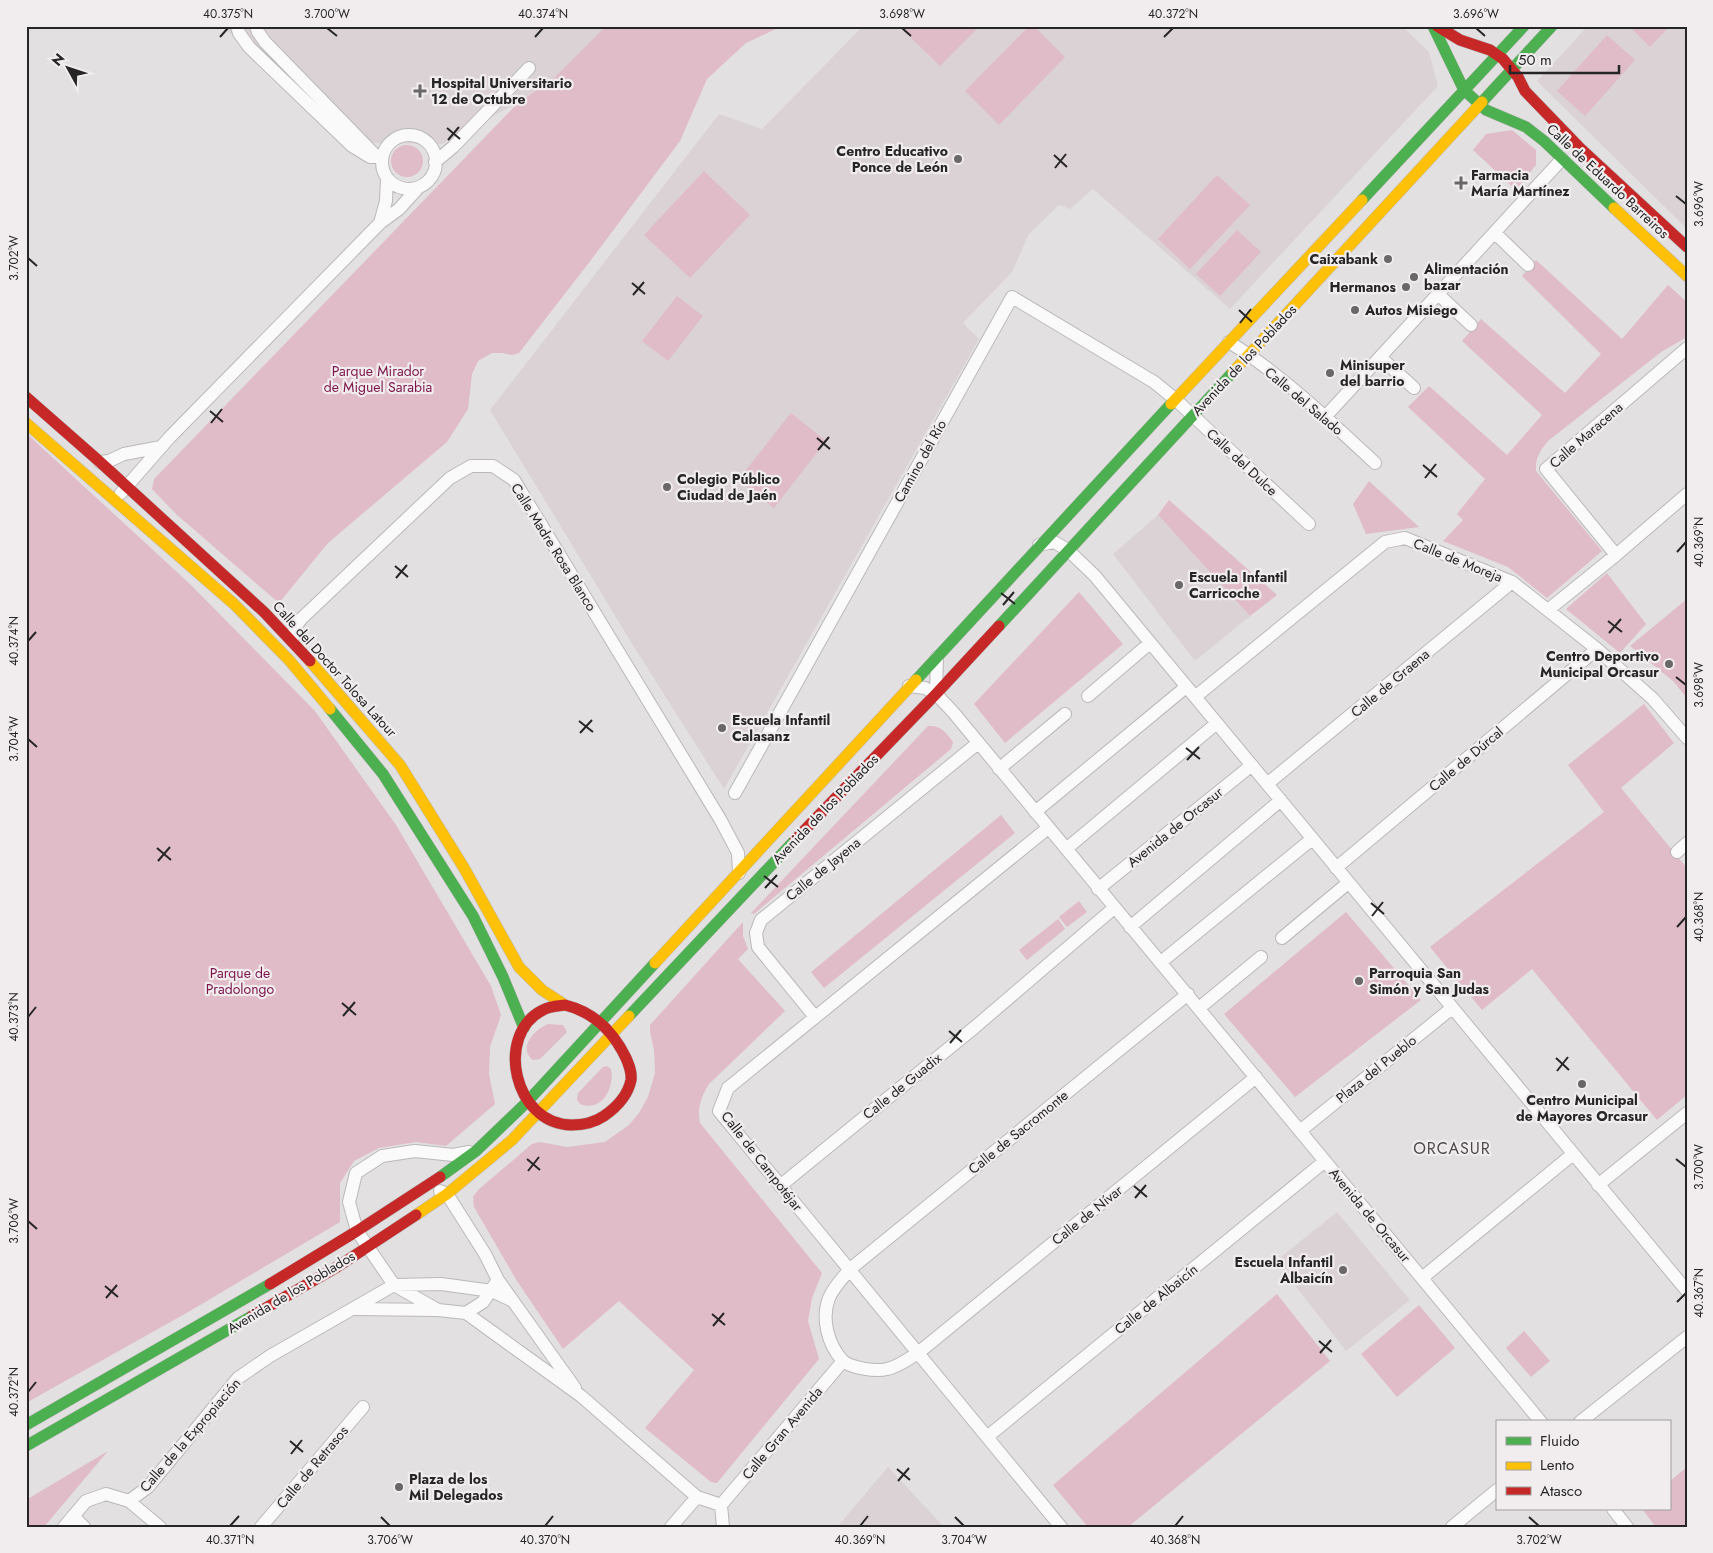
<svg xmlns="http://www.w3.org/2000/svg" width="1713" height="1553" font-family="Jost,sans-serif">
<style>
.built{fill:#dbd2d5}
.green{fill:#e0bbc8}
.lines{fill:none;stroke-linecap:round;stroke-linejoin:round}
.street-casing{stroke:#bab8b9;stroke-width:14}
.fast-casing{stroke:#bab8b9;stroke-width:12}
.slow-casing{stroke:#bab8b9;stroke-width:12}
.jam-casing{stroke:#bab8b9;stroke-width:12}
.street{stroke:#fbfafa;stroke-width:12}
.fast{stroke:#4caf50;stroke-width:11}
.slow{stroke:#ffc107;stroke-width:11}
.jam{stroke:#c62828;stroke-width:11}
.ticks{fill:none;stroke:#272626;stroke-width:2}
.poi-dot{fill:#696767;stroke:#f1edee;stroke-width:2}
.labels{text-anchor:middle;stroke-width:4.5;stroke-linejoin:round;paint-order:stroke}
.poi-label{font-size:14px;font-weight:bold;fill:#272626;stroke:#f1edee;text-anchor:start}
.street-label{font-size:14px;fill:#272626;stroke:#f1edee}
.park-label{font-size:14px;fill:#7c144a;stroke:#f1edee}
.quarter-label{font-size:16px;letter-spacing:1px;fill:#4e4b4c;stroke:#f1edee}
.neatline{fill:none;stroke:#272626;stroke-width:2}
.ticks-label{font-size:12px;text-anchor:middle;fill:#272626}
</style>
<rect width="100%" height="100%" fill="#e3e0e1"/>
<path class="built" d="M221 26H606L552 80 519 102 442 144 372 143Z
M863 26H1402L1429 52 1438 86 1230 309 1093 189 1070 209 1059 205 1029 234 1012 272 963 323 979 339 724 789 634 647 490 410 719 114 762 129Z
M1588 26H1687V229L1537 81Z
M1158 515 1250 616 1195 661 1113 554Z
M1337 1212 1410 1300 1346 1351 1276 1261Z
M888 1467 944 1527H837Z"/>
<path class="green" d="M606 26H782L746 43 707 79 680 141 591 260 519 353 512 355 502 353H492L478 361 472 374 468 409 447 442 328 543 279 603 176 514 152 489 154 479 519 102 552 80Z
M899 26H980L940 66Z
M1029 26H1034L1065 57 999 125 965 91Z
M1629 26H1670L1650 47Z
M1607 35 1635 60 1585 116 1557 91Z
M1512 130 1536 150V165L1516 190 1473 150 1486 134Z
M391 161a16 16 0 1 1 32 0a16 16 0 1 1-32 0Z
M704 171 750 215 690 278 644 235Z
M1217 175 1250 205 1190 269 1158 239Z
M1237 230 1261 252 1220 296 1196 274Z
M1536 260 1622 339 1668 285 1687 302V337L1661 352 1548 441C1540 451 1535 458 1536 471L1602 551 1547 598 1508 567 1443 541 1463 520 1457 514 1485 479 1408 407 1429 386 1507 455 1542 415 1462 341 1481 319 1565 393 1601 354 1522 276Z
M677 296 703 316 668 361 642 341Z
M791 413 826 441 774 508 738 480Z
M26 433 191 585 315 711 396 825 491 986 501 1015 490 1047 489 1074 495 1104 446 1146 416 1142 379 1148 354 1161 340 1183V1222L190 1311 26 1403Z
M1369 481 1419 527 1366 534 1353 504Z
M1169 500 1277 595 1250 616 1158 515Z
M1607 573 1646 624 1620 653 1566 609Z
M1079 592 1123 644 1005 743 974 704Z
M1687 599V698L1673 681 1630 646Z
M1644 704 1674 743 1621 788 1687 868V1095L1657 1120 1532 969 1482 1010 1430 947 1604 812 1568 765Z
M928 726C940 725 946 732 953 742L951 749 754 914 751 913Z
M1001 815 1015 833 824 988 811 972Z
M1079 901 1087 912 1067 927 1059 917Z
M1346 912 1421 1000 1295 1097 1224 1014Z
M1058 919 1065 929 1027 960 1019 950Z
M743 922V936L748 949 738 959 785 1011 709 1084C701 1097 697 1108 700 1123L822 1273 812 1298 808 1321 819 1359 717 1483 711 1482 645 1428 694 1370 619 1301 563 1349 517 1281 474 1207 473 1197 478 1190 532 1144 540 1142 567 1147 605 1142 629 1125 639 1113 648 1097 655 1073 654 1050 650 1032V1025Z
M548 1024 563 1025 567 1032 540 1059 533 1060C517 1048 535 1029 548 1024Z
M607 1066 611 1069C615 1087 602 1113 580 1104L577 1100 578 1093 603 1067Z
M1277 1294 1330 1361 1128 1527H1088L1053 1485Z
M1419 1305 1455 1348 1397 1397 1361 1354Z
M1524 1331 1550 1361 1531 1377 1506 1348Z
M108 1451 44 1527H26V1500Z
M1687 1467V1527H1656L1642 1509H1669V1482Z"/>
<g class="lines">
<g class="street-casing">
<path id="street" d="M237 26 239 33 249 47 352 146 370 157H382
M256 26 258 32 265 42 376 156
M382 162a27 27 0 1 1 54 0a27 27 0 1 1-54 0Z
M435 162 453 147 529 68
M380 223 386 201 387 178
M1495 233 1528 265
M1438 294 1471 325
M1229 342C1281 374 1331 422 1375 463
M1380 357 1414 388
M1325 417 1562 159
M100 462 109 461 124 454 161 447
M121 493 169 438 380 223 399 209 419 187
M1039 545 1054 542 1068 550 1095 576 1687 1291
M1616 555 1546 469 1687 348
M1548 610 1616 555 1687 494
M292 640 295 628 301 619 450 478 471 466H493L514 480 720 819 738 853 739 873
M909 686 925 688 936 694 953 712 1541 1422
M936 694 937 657
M1088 696 1150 643
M1195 697 1385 542 1405 538 1512 582 1597 649 1653 699 1687 738
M999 769 1065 714
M1267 784 1512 582
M735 793 1012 297 1154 382 1175 399 1309 524
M1035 812 1186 687
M1048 828 728 1088 719 1111 1061 1527
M1066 849 1217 723
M1677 852 1687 843
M1336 868 1597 649
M1098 889 1252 765
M1130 927 1281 800
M1282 938 1348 883
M1161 962 1312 839
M1188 994 849 1270C842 1279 833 1288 829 1298 821 1319 828 1344 842 1360 850 1368 876 1372 887 1369 898 1367 908 1359 918 1353L1256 1077
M1199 1008 1261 957
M815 1017 758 947 756 933 761 920 978 743
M1300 1131 1452 1008
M469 1152 453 1155 415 1151 382 1156 356 1173 349 1202 357 1231 394 1285 438 1310 466 1313 483 1302 498 1280
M1598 1185 1687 1113
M780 1186 975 1027 1114 908
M440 1191 447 1194 485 1254 498 1280 575 1388
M1422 1278 1573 1154
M354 1309 437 1310
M466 1313 581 1396 697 1497 721 1505
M1580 1422 1687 1337
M987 1437 1325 1161
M129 1501 148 1487 238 1378 270 1356 394 1285 441 1284 492 1291 513 1301
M1613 1509 1627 1527
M73 1516 84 1527
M64 1527 86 1501 106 1494 129 1501 160 1527
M261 1527 363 1407
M671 1527 697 1497
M723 1527 721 1505 843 1361
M1452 1527 1497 1490"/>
</g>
<g class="fast-casing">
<path id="fast" d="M1433 26 1464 90 1486 110 1526 127 1544 141 1614 208
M1482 102 1552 26
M1362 200 1524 26
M999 626 1233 372
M916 680 1171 404
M330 709 383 774 473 916 503 977 524 1028
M629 1016 795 840
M440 1177 476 1151 527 1102 655 963
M26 1425 270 1284
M26 1446 252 1316"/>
</g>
<g class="slow-casing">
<path id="slow" d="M1614 208 1687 276
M1233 372 1482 102
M1171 404 1362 200
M26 423 234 604 289 660 330 709
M310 661 400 765 464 868 519 967 542 990 565 1005
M655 963 916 680
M416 1215 447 1194 512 1140 629 1016"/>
</g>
<g class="jam-casing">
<path id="jam" d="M1437 26 1460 40 1490 50 1503 59 1518 77 1525 91 1581 149 1687 247
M26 397 100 462 264 612 310 661
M795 840 936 694 999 626
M565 1005C594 1012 613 1031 626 1058 629 1065 632 1072 631 1080 628 1095 617 1107 604 1116 595 1122 583 1125 572 1125 514 1125 494 1034 543 1010 550 1006 557 1006 565 1005Z
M270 1284 357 1231 440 1177
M252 1316 337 1267 416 1215"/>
</g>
<use href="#street" class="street"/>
<use href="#fast" class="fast"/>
<use href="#slow" class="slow"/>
<use href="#jam" class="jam"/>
</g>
<path class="ticks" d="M327 28 337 36M902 28 911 36M1476 28 1485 36M220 37 228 28M535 37 543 28M1164 37 1173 28M447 128 460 139M448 140 459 127M1054 155 1067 167M1055 168 1066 154M1676 196 1686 204M28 258 37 266M632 283 645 294M633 295 644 282M1239 310 1252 322M1240 323 1251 309M210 411 223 422M211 423 222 409M817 438 830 449M818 450 829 437M1423 465 1437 477M1425 478 1436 464M1677 552 1686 542M395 566 408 577M396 578 407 565M1001 593 1015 604M1003 605 1014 592M1608 621 1622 632M1609 633 1621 619M28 641 36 632M1676 677 1686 685M579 721 593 732M580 733 592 720M28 739 37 747M1186 748 1200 759M1187 760 1199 747M157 848 171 860M158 861 170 847M764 876 778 887M765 888 777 875M1371 903 1384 914M1372 916 1383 902M1677 927 1686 917M342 1003 356 1015M343 1016 355 1002M28 1017 36 1007M949 1031 962 1042M950 1043 961 1030M1556 1058 1569 1070M1557 1071 1568 1057M527 1159 540 1170M1676 1159 1686 1167M528 1171 539 1157M1134 1186 1147 1197M1135 1198 1146 1185M28 1221 37 1229M105 1286 118 1297M106 1298 117 1285M1677 1302 1686 1293M712 1314 725 1325M713 1326 724 1313M1319 1341 1332 1352M1320 1353 1331 1340M28 1392 36 1382M290 1441 303 1452M291 1454 302 1440M897 1469 910 1480M898 1481 909 1468M381 1517 390 1526M955 1517 964 1526M1529 1517 1539 1526M230 1526 239 1516M545 1526 553 1516M860 1526 868 1516M1175 1526 1183 1516"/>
<g class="poi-dot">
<path d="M417.5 83.5h5v5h5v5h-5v5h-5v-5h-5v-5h5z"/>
<circle cx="958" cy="159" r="5"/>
<path d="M1458.5 175.5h5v5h5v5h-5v5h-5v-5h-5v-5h5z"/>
<circle cx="1388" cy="259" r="5"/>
<circle cx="1414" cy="277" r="5"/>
<circle cx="1406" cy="287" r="5"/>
<circle cx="1355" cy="310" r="5"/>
<circle cx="1330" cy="373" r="5"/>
<circle cx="667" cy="487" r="5"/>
<circle cx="1179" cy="585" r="5"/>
<circle cx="1669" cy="664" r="5"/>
<circle cx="722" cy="728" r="5"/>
<circle cx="1359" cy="981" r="5"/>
<circle cx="1582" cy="1084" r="5"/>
<circle cx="1343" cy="1270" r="5"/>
<circle cx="399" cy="1487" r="5"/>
</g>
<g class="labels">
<g class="poi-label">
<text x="431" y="88">Hospital Universitario<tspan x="431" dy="16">12 de Octubre</tspan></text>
<text x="948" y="156" text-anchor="end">Centro Educativo<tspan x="948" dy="16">Ponce de León</tspan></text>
<text x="1471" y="180">Farmacia<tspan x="1471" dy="16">María Martínez</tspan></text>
<text x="1378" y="264" text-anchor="end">Caixabank</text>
<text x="1424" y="274">Alimentación<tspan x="1424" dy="16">bazar</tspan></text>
<text x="1396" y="292" text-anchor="end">Hermanos</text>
<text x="1365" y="315">Autos Misiego</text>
<text x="1340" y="370">Minisuper<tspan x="1340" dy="16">del barrio</tspan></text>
<text x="677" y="484">Colegio Público<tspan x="677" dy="16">Ciudad de Jaén</tspan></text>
<text x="1189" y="582">Escuela Infantil<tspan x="1189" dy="16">Carricoche</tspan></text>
<text x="1659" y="661" text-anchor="end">Centro Deportivo<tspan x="1659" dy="16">Municipal Orcasur</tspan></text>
<text x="732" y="725">Escuela Infantil<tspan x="732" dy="16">Calasanz</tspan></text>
<text x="1369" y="978">Parroquia San<tspan x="1369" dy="16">Simón y San Judas</tspan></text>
<text x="1582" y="1105" text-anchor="middle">Centro Municipal<tspan x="1582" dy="16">de Mayores Orcasur</tspan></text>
<text x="1333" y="1267" text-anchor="end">Escuela Infantil<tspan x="1333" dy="16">Albaicín</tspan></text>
<text x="409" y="1484">Plaza de los<tspan x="409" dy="16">Mil Delegados</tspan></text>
</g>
<g class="street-label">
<text transform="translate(1608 181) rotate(43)" y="5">Calle de Eduardo Barreiros</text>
<text transform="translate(1244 360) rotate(-47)" y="5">Avenida de los Poblados</text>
<text transform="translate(1304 401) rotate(40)" y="5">Calle del Salado</text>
<text transform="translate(1586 435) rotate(-41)" y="5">Calle Maracena</text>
<text transform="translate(920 461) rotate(-61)" y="5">Camino del Río</text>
<text transform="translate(1242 462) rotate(43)" y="5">Calle del Dulce</text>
<text transform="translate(554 547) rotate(58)" y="5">Calle Madre Rosa Blanco</text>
<text transform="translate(1458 560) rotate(22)" y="5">Calle de Moreja</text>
<text transform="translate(335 669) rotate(48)" y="5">Calle del Doctor Tolosa Latour</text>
<text transform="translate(1390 683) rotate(-40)" y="5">Calle de Graena</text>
<text transform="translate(1466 759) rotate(-40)" y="5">Calle de Dúrcal</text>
<text transform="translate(825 809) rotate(-46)" y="5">Avenida de los Poblados</text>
<text transform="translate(1175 827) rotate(-39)" y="5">Avenida de Orcasur</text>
<text transform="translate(823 869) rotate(-39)" y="5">Calle de Jayena</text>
<text transform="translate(1376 1069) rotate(-39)" y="5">Plaza del Pueblo</text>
<text transform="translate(902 1086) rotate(-39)" y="5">Calle de Guadix</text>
<text transform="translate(1018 1132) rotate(-39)" y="5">Calle de Sacromonte</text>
<text transform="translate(762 1161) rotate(52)" y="5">Calle de Campotéjar</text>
<text transform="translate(1087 1215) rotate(-39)" y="5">Calle de Nívar</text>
<text transform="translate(1370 1215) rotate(50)" y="5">Avenida de Orcasur</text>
<text transform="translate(291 1292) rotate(-31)" y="5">Avenida de los Poblados</text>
<text transform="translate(1156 1299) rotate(-39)" y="5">Calle de Albaicín</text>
<text transform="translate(782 1433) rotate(-50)" y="5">Calle Gran Avenida</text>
<text transform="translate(190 1435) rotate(-49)" y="5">Calle de la Expropiación</text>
<text transform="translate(312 1467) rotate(-50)" y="5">Calle de Retrasos</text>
</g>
<g class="park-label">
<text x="378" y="376">Parque Mirador<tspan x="378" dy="16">de Miguel Sarabia</tspan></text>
<text x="240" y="978">Parque de<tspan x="240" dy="16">Pradolongo</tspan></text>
</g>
<g class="quarter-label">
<text x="1452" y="1154">ORCASUR</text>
</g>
</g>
<rect width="1713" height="1553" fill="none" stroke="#f1edee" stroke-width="55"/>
<rect x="1496" y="1420" width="175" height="90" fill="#f1edee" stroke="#a09d9e"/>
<rect x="1506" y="1437" width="25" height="8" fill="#4caf50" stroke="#a09d9e"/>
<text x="1540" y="1446" font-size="15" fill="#272626">Fluido</text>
<rect x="1506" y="1462" width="25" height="8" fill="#ffc107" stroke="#a09d9e"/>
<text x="1540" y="1470" font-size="15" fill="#272626">Lento</text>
<rect x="1506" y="1487" width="25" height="8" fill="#c62828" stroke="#a09d9e"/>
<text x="1540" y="1496" font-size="15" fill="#272626">Atasco</text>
<g transform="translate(68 68) rotate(310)" stroke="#f1edee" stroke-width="4" paint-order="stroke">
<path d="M0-4L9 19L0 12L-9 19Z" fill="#272626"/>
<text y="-8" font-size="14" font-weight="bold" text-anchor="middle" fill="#272626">N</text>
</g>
<path d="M1510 65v8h109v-8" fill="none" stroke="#272626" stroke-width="2.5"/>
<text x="1518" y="65" font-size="15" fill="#272626" stroke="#f1edee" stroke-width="4" paint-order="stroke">50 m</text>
<rect x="28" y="28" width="1658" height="1498" class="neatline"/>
<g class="ticks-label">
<text x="228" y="18">40.375°N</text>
<text x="327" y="18">3.700°W</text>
<text x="543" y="18">40.374°N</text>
<text x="902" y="18">3.698°W</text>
<text x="1173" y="18">40.372°N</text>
<text x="1476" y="18">3.696°W</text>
<text transform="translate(1699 204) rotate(-90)" y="4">3.696°W</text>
<text transform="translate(14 258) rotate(-90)" y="4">3.702°W</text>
<text transform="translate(1699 542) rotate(-90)" y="4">40.369°N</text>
<text transform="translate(14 641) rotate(-90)" y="4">40.374°N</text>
<text transform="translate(1699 685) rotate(-90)" y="4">3.698°W</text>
<text transform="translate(14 739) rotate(-90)" y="4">3.704°W</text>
<text transform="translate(1699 917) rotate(-90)" y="4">40.368°N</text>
<text transform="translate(14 1017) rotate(-90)" y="4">40.373°N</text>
<text transform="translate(1699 1167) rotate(-90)" y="4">3.700°W</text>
<text transform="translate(14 1221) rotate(-90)" y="4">3.706°W</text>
<text transform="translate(1699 1293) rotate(-90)" y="4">40.367°N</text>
<text transform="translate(14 1392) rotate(-90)" y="4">40.372°N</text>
<text x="230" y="1544">40.371°N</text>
<text x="390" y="1544">3.706°W</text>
<text x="545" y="1544">40.370°N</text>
<text x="860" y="1544">40.369°N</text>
<text x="964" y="1544">3.704°W</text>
<text x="1175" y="1544">40.368°N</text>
<text x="1539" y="1544">3.702°W</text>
</g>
</svg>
